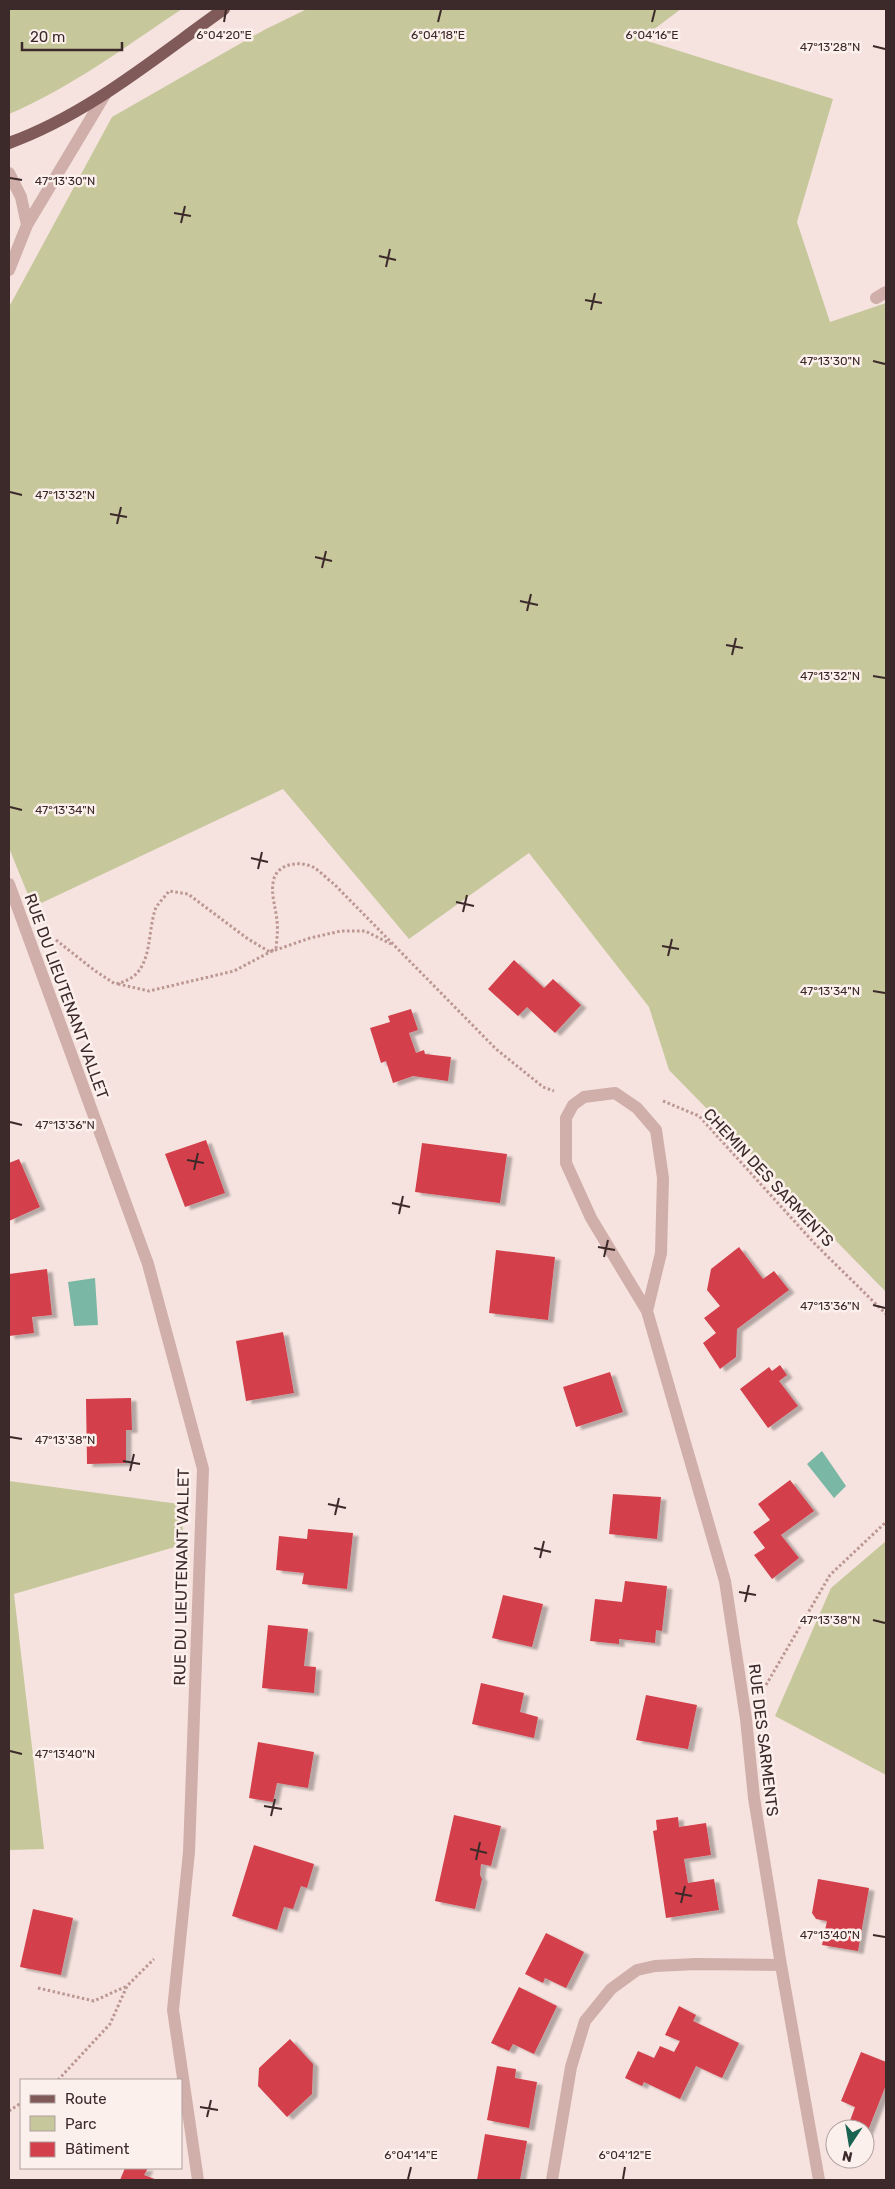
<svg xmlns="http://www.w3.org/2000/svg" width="895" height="2189" font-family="Rubik,sans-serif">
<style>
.green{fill:#c7c79c}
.water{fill:#7ab7a5}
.building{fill:#d33f4b;filter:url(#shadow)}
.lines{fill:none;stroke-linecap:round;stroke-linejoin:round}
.path{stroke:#bc9792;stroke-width:3;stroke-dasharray:2.5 2.5;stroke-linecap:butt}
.minor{stroke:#d0aea9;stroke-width:12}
.major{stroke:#805959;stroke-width:12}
.ticks{fill:none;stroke:#3c2929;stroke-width:2}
.labels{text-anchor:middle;stroke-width:5;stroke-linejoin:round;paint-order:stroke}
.street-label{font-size:16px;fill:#3c2929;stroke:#fcf0ec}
.ticks-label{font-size:12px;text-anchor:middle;fill:#3c2929;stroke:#fcf0ec;stroke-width:5;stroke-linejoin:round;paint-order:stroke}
</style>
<defs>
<filter id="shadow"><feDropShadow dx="5.5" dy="3" stdDeviation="1" flood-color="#0004"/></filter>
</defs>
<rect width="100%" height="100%" fill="#f6e3df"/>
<path class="green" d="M9 9H182C126 46 71 88 9 114Z
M307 9H681L641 39 833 99 797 222 830 322 886 303V1292L669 1070 649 1007 529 853 409 939 283 789 33 907 9 848V307L112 117 264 30Z
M9 1481 179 1504 185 1544 14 1594 44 1849 9 1850Z
M886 1541V1775L775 1716 831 1588Z"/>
<path class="water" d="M95 1278 98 1325 74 1326 68 1282Z
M822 1451 846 1486 834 1498 807 1464Z"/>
<path class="building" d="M514 960 544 988 553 979 581 1005 555 1033 527 1007 518 1016 488 989Z
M411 1009 418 1030 409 1033 416 1053 424 1050 425 1054 451 1057 448 1081 413 1076 393 1083 386 1061 381 1063 370 1028 390 1022 388 1016Z
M206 1140 225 1193 185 1207 165 1154Z
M422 1143 507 1154 500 1203 415 1192Z
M19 1159 40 1207 9 1221V1163Z
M739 1247 763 1279 774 1271 789 1290 737 1329 736 1357 720 1369 703 1343 716 1333 704 1318 720 1306 707 1290 711 1269Z
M496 1250 555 1257 548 1320 489 1313Z
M47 1269 52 1315 32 1317 34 1333 9 1336V1274Z
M283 1332 294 1393 246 1401 236 1341Z
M780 1365 787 1375 779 1381 798 1406 768 1428 740 1389 769 1367 772 1371Z
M610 1372 623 1412 576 1427 563 1387Z
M131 1398 132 1430H126V1463L87 1464 86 1399Z
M790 1480 814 1511 781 1535 799 1558 772 1579 754 1555 765 1548 753 1532 770 1520 758 1504Z
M613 1494 661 1497 657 1539 609 1534Z
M308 1529 353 1533 347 1589 302 1584 304 1573 276 1570 279 1536 307 1539Z
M625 1581 667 1586 662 1631 656 1630 655 1643 619 1639V1644L590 1641 595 1599 622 1602Z
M503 1595 543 1604 532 1647 492 1638Z
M268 1625 308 1629 304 1666 316 1667 314 1693 262 1688Z
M481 1683 524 1693 520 1712 538 1717 534 1738 472 1724Z
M646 1695 697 1705 688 1749 636 1740Z
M258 1742 314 1752 308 1788 277 1783 273 1802 249 1798Z
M454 1815 501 1826 491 1866 481 1864 480 1875 482 1879 475 1909 435 1901Z
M678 1817 679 1827 706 1823 711 1855 684 1859 688 1883 714 1879 719 1910 666 1918 653 1831 657 1830 656 1820Z
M254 1845 314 1864 307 1888 301 1886 293 1909 284 1907 277 1930 232 1916Z
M818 1879 869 1888 858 1951 822 1945 827 1921 816 1919 812 1913Z
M33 1909 73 1918 61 1975 20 1967Z
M546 1933 584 1952 566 1988 545 1978 543 1983 525 1974Z
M519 1987 557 2006 534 2054 513 2044 509 2051 491 2043Z
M679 2006 696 2015 693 2021 739 2043 722 2078 696 2066 680 2099 644 2082 642 2086 625 2078 638 2051 654 2058 660 2046 674 2052 680 2041 665 2035Z
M290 2039 313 2064 312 2094 287 2117 258 2086 259 2068Z
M861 2052 886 2062V2085L865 2138V2129H847L855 2107 841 2101Z
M497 2066 516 2069 515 2078 537 2082 529 2128 487 2120Z
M485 2134 527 2141 520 2180H477Z
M125 2168H148L144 2175 157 2180H120Z"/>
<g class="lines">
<path class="path" d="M56 940 94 970 115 984C154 977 146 939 155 910 157 904 165 897 169 891L188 894 248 939 270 952 276 948C277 939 278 930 277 921 276 909 271 895 273 883 275 864 298 860 313 867 320 871 327 879 334 884L496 1049 543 1087 554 1091
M118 984 149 991 234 971 270 952 310 938 341 931H365L391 944
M663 1101 699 1116 815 1244 886 1314
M766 1685 830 1575 886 1522
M38 1988 94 2001 127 1986
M58 2080 110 2024 127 1986 154 1959
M9 2111 21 2103"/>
<path class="minor" d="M9 173 21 197 27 225
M9 270 27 225 106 93
M876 298 886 292
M9 884 148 1264 203 1469 189 1852 173 2010 198 2180
M647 1311 661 1253 663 1178 656 1130 637 1108 615 1093 584 1097 573 1105 566 1118V1163L591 1218 647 1311 725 1581 746 1719 754 1798 781 1965 819 2180
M552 2180 571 2067 585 2021 611 1989 637 1970 655 1966 696 1964 781 1965"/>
<path class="major" d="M9 143C89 114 156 57 224 9"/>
</g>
<path class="ticks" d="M224 22 226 10M438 22 441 10M652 22 655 10M873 46 885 49M10 178 22 180M174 213 191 216M181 223 185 206M379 256 396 260M386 267 390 249M585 300 602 303M591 310 595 293M873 361 885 364M10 492 22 495M110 514 127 517M117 524 121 507M315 557 332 561M322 568 326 551M520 601 538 605M527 611 531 594M726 645 743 648M732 655 736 638M873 676 885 678M10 807 22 810M251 858 268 862M258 869 262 852M456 902 474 906M463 912 467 895M662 946 679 949M668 956 672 939M873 991 885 993M10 1122 22 1125M187 1160 204 1163M194 1170 198 1153M392 1203 410 1207M399 1214 403 1196M598 1247 615 1250M604 1257 608 1240M873 1305 885 1308M10 1437 22 1439M123 1461 140 1464M130 1471 134 1454M328 1504 346 1508M335 1515 339 1498M534 1548 551 1552M540 1558 544 1541M739 1592 756 1595M745 1602 749 1585M873 1620 885 1623M10 1751 22 1754M264 1806 282 1809M271 1816 275 1799M470 1849 487 1853M476 1860 480 1842M675 1893 692 1896M681 1903 685 1886M873 1935 885 1937M200 2107 218 2110M207 2117 211 2100M408 2179 411 2167M623 2179 625 2167"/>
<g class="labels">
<g class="street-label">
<text transform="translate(67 996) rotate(70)" y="6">RUE DU LIEUTENANT VALLET</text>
<text transform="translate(769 1177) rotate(47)" y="6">CHEMIN DES SARMENTS</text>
<text transform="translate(181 1577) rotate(-89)" y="6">RUE DU LIEUTENANT VALLET</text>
<text transform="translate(764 1740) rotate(83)" y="6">RUE DES SARMENTS</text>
</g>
</g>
<g class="ticks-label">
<text x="224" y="39">6°04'20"E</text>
<text x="438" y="39">6°04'18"E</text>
<text x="652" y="39">6°04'16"E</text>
<text x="830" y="51">47°13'28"N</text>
<text x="65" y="185">47°13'30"N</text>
<text x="830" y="365">47°13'30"N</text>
<text x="65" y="499">47°13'32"N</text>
<text x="830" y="680">47°13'32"N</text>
<text x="65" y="814">47°13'34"N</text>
<text x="830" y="995">47°13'34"N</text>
<text x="65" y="1129">47°13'36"N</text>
<text x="830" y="1310">47°13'36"N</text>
<text x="65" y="1444">47°13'38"N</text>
<text x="830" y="1624">47°13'38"N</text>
<text x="65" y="1758">47°13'40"N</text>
<text x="830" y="1939">47°13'40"N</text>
<text x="411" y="2159">6°04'14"E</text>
<text x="625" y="2159">6°04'12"E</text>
</g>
<rect width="895" height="2189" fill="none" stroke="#3c2929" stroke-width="20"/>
<rect x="20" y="2079" width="162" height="90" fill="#fcf0ec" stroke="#afa09e"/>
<rect x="30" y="2095" width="25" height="8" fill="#805959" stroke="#afa09e"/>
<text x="65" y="2104" font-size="15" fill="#3c2929">Route</text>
<rect x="30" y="2116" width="25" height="15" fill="#c7c79c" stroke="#afa09e"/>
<text x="65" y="2129" font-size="15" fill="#3c2929">Parc</text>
<rect x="30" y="2142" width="25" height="15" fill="#d33f4b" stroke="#afa09e"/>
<text x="65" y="2154" font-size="15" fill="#3c2929">Bâtiment</text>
<g transform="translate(850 2144) rotate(192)"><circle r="24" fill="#fcf0ec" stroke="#afa09e"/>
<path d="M0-4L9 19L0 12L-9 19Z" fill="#196350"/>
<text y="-8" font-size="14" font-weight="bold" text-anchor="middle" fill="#3c2929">N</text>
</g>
<path d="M22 42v8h100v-8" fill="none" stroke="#3c2929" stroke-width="2.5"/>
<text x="30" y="42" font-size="15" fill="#3c2929" stroke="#fcf0ec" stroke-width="4" paint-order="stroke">20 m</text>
</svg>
